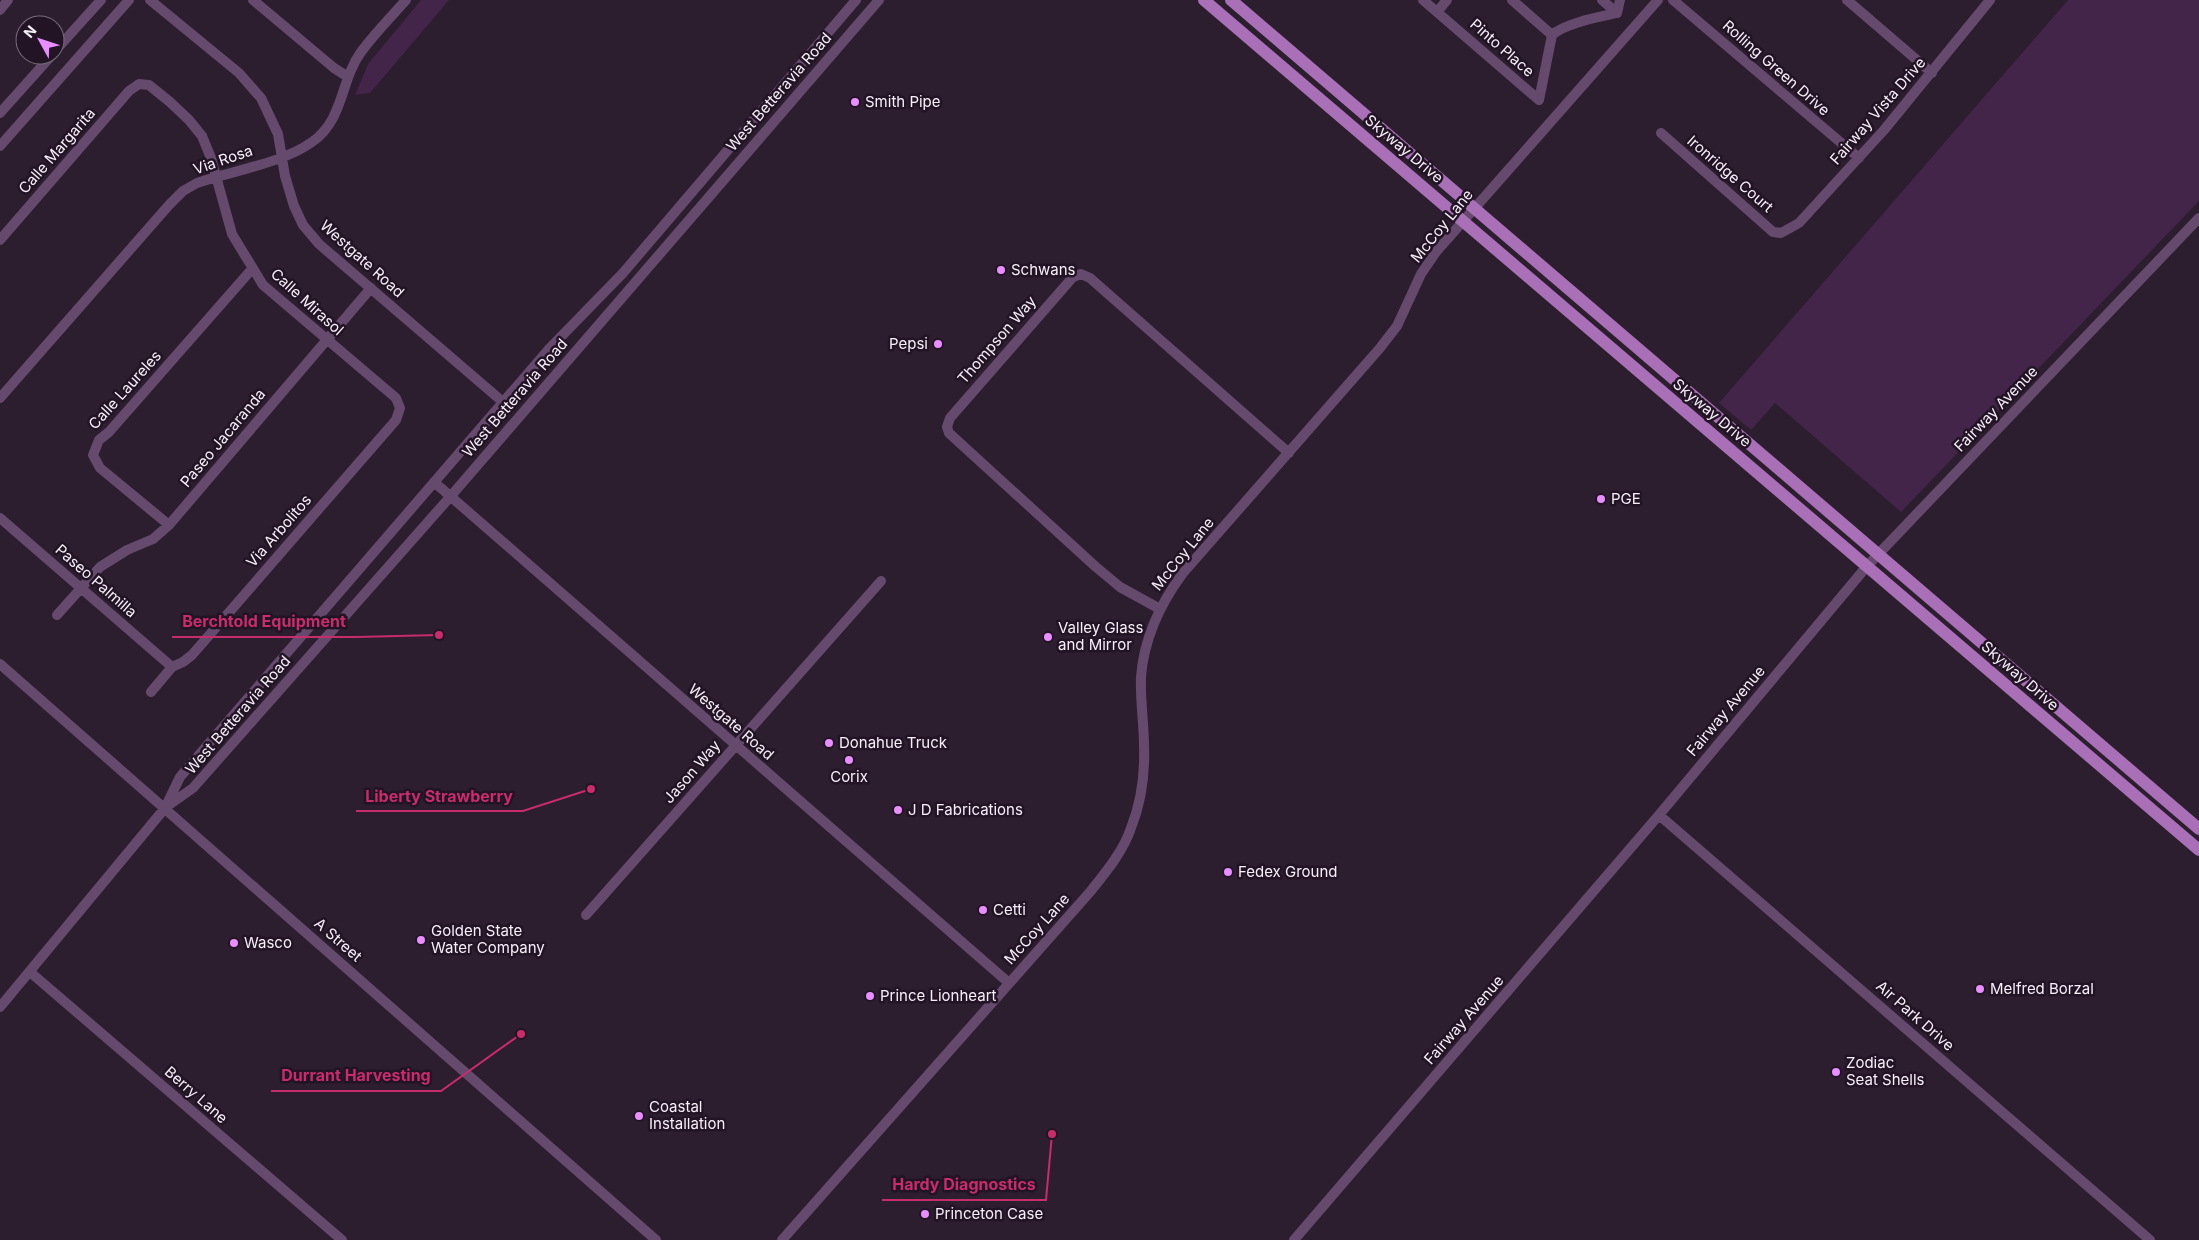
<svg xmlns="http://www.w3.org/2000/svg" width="2199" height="1240" font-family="Inter,sans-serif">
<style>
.green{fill:#422549}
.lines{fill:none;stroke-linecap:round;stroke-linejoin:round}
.minor{stroke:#664a6d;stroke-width:10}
.major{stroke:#a96fb7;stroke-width:12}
.poi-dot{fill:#e98eff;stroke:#221425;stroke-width:2}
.labels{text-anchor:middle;stroke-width:5;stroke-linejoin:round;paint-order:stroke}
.street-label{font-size:15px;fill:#f8eefa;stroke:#221425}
.poi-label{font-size:15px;fill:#f8eefa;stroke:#221425;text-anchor:start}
.leader{fill:none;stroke:#c72d6b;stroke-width:2}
.callout-dot{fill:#c72d6b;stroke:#221425;stroke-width:2}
.callout-label{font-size:16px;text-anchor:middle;font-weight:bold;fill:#c72d6b;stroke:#221425;stroke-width:5;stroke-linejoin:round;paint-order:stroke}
</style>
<rect width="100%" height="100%" fill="#2c1d2f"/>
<path class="green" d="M421 0H449L370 93 355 95 368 64Z
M2068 0H2199V201L1901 512 1775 403 1751 430 1719 403Z"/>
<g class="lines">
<path class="minor" d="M150 0 239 73 261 98 278 134 285 176 294 206 303 225 319 244 503 402
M253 0 334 68 348 77
M1423 0 1539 100
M1512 0 1552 35
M1602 0 1617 13
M1673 0 1859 158
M1847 0 1932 73
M0 10 8 0
M1437 12 1447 0
M1617 13 1620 0
M55 51 101 0
M1539 100 1552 35C1565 23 1600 17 1617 13
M0 113 52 55
M1661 133 1773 232 1781 233 1799 223 1884 130 1990 0
M0 146 129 0
M0 240 129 91 139 84 149 85 170 102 189 120 202 136 211 158 232 234 263 285 396 398 400 408 396 420 192 655 183 662 172 667 151 692
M0 398 169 205 183 191 197 183C232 171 283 163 312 142 344 120 340 81 361 52 374 34 391 17 406 0
M434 482 1009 983
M0 518 172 667
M169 525 100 468 93 455 99 440 109 432 252 269
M1160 609 1120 587 1096 567 949 433 947 427 950 418 1073 277 1081 274 1090 278 1289 453
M57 615 100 567 127 550 153 539 169 525 371 288
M0 664 656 1240
M166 807 193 788 450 497 879 0
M1659 815 2150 1240
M586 915 881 581
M30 972 342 1240
M0 1007 165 808 180 777 549 349 623 273 856 0
M782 1240 1090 892C1105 873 1123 852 1131 828 1141 803 1145 773 1144 746 1144 723 1140 700 1141 677 1144 637 1160 604 1183 573L1380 348 1397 326 1421 274 1436 252 1658 0
M1294 1240 1659 815 1867 566 2199 218"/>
<path class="major" d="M1204 0 2199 850
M1231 0 2199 829"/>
</g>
<g class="poi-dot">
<circle cx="855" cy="102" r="5"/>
<circle cx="1001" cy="270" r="5"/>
<circle cx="938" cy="344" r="5"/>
<circle cx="1601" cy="499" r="5"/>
<circle cx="1048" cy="637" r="5"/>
<circle cx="829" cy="743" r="5"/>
<circle cx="849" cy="760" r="5"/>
<circle cx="898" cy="810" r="5"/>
<circle cx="1228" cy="872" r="5"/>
<circle cx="983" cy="910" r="5"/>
<circle cx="421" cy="940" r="5"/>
<circle cx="234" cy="943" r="5"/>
<circle cx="1980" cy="989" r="5"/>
<circle cx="870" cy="996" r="5"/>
<circle cx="1836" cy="1072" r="5"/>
<circle cx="639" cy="1116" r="5"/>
<circle cx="925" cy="1214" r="5"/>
</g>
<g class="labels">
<g class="street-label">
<text transform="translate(1502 48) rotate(41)" y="5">Pinto Place</text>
<text transform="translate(1776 68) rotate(41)" y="5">Rolling Green Drive</text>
<text transform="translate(779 92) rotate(-49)" y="5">West Betteravia Road</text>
<text transform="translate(1878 111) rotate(-49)" y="5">Fairway Vista Drive</text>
<text transform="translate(1404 149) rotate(40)" y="5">Skyway Drive</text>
<text transform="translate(57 151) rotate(-49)" y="5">Calle Margarita</text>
<text transform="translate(223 160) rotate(-19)" y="5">Via Rosa</text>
<text transform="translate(1730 174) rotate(41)" y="5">Ironridge Court</text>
<text transform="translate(1442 226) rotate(-51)" y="5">McCoy Lane</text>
<text transform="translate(362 259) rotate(42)" y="5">Westgate Road</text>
<text transform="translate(307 302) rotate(42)" y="5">Calle Mirasol</text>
<text transform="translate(997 340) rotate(-49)" y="5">Thompson Way</text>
<text transform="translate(125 390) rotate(-48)" y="5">Calle Laureles</text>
<text transform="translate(515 398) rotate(-49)" y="5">West Betteravia Road</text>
<text transform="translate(1996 409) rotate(-46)" y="5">Fairway Avenue</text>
<text transform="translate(1712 413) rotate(40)" y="5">Skyway Drive</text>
<text transform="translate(223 438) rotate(-50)" y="5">Paseo Jacaranda</text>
<text transform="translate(279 531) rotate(-49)" y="5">Via Arbolitos</text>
<text transform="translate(1183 554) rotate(-51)" y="5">McCoy Lane</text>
<text transform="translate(96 581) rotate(41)" y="5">Paseo Palmilla</text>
<text transform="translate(2020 676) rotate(41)" y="5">Skyway Drive</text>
<text transform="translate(1726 711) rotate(-50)" y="5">Fairway Avenue</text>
<text transform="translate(238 715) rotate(-49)" y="5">West Betteravia Road</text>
<text transform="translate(731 722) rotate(41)" y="5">Westgate Road</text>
<text transform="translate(692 772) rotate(-49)" y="5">Jason Way</text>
<text transform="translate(1037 929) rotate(-48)" y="5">McCoy Lane</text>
<text transform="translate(338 940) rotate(41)" y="5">A Street</text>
<text transform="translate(1915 1016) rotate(41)" y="5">Air Park Drive</text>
<text transform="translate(1464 1020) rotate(-49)" y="5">Fairway Avenue</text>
<text transform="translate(196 1095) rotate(41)" y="5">Berry Lane</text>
</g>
<g class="poi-label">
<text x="865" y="107">Smith Pipe</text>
<text x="1011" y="275">Schwans</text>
<text x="928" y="349" text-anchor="end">Pepsi</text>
<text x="1611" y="504">PGE</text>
<text x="1058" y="633">Valley Glass<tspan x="1058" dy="17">and Mirror</tspan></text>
<text x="839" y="748">Donahue Truck</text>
<text x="849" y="782" text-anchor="middle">Corix</text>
<text x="908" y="815">J D Fabrications</text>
<text x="1238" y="877">Fedex Ground</text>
<text x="993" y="915">Cetti</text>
<text x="431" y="936">Golden State<tspan x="431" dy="17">Water Company</tspan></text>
<text x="244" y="948">Wasco</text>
<text x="1990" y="994">Melfred Borzal</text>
<text x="880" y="1001">Prince Lionheart</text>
<text x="1846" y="1068">Zodiac<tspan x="1846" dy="17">Seat Shells</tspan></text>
<text x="649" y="1112">Coastal<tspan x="649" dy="17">Installation</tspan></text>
<text x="935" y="1219">Princeton Case</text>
</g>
</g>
<path class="leader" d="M439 635L356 637H172M591 789L523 811H356M521 1034L441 1091H271M1052 1134L1046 1200H882"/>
<g class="callout-dot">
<circle cx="439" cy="635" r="5"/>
<circle cx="591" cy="789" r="5"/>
<circle cx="521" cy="1034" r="5"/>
<circle cx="1052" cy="1134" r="5"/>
</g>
<g class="callout-label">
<text x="264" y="627">Berchtold Equipment</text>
<text x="439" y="802">Liberty Strawberry</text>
<text x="356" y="1081">Durrant Harvesting</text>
<text x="964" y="1190">Hardy Diagnostics</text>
</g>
<g transform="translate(40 40) rotate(310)"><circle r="24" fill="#221425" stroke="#786b7a"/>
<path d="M0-4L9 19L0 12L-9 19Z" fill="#e98eff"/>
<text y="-8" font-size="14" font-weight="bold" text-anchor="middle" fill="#f8eefa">N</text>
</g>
</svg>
